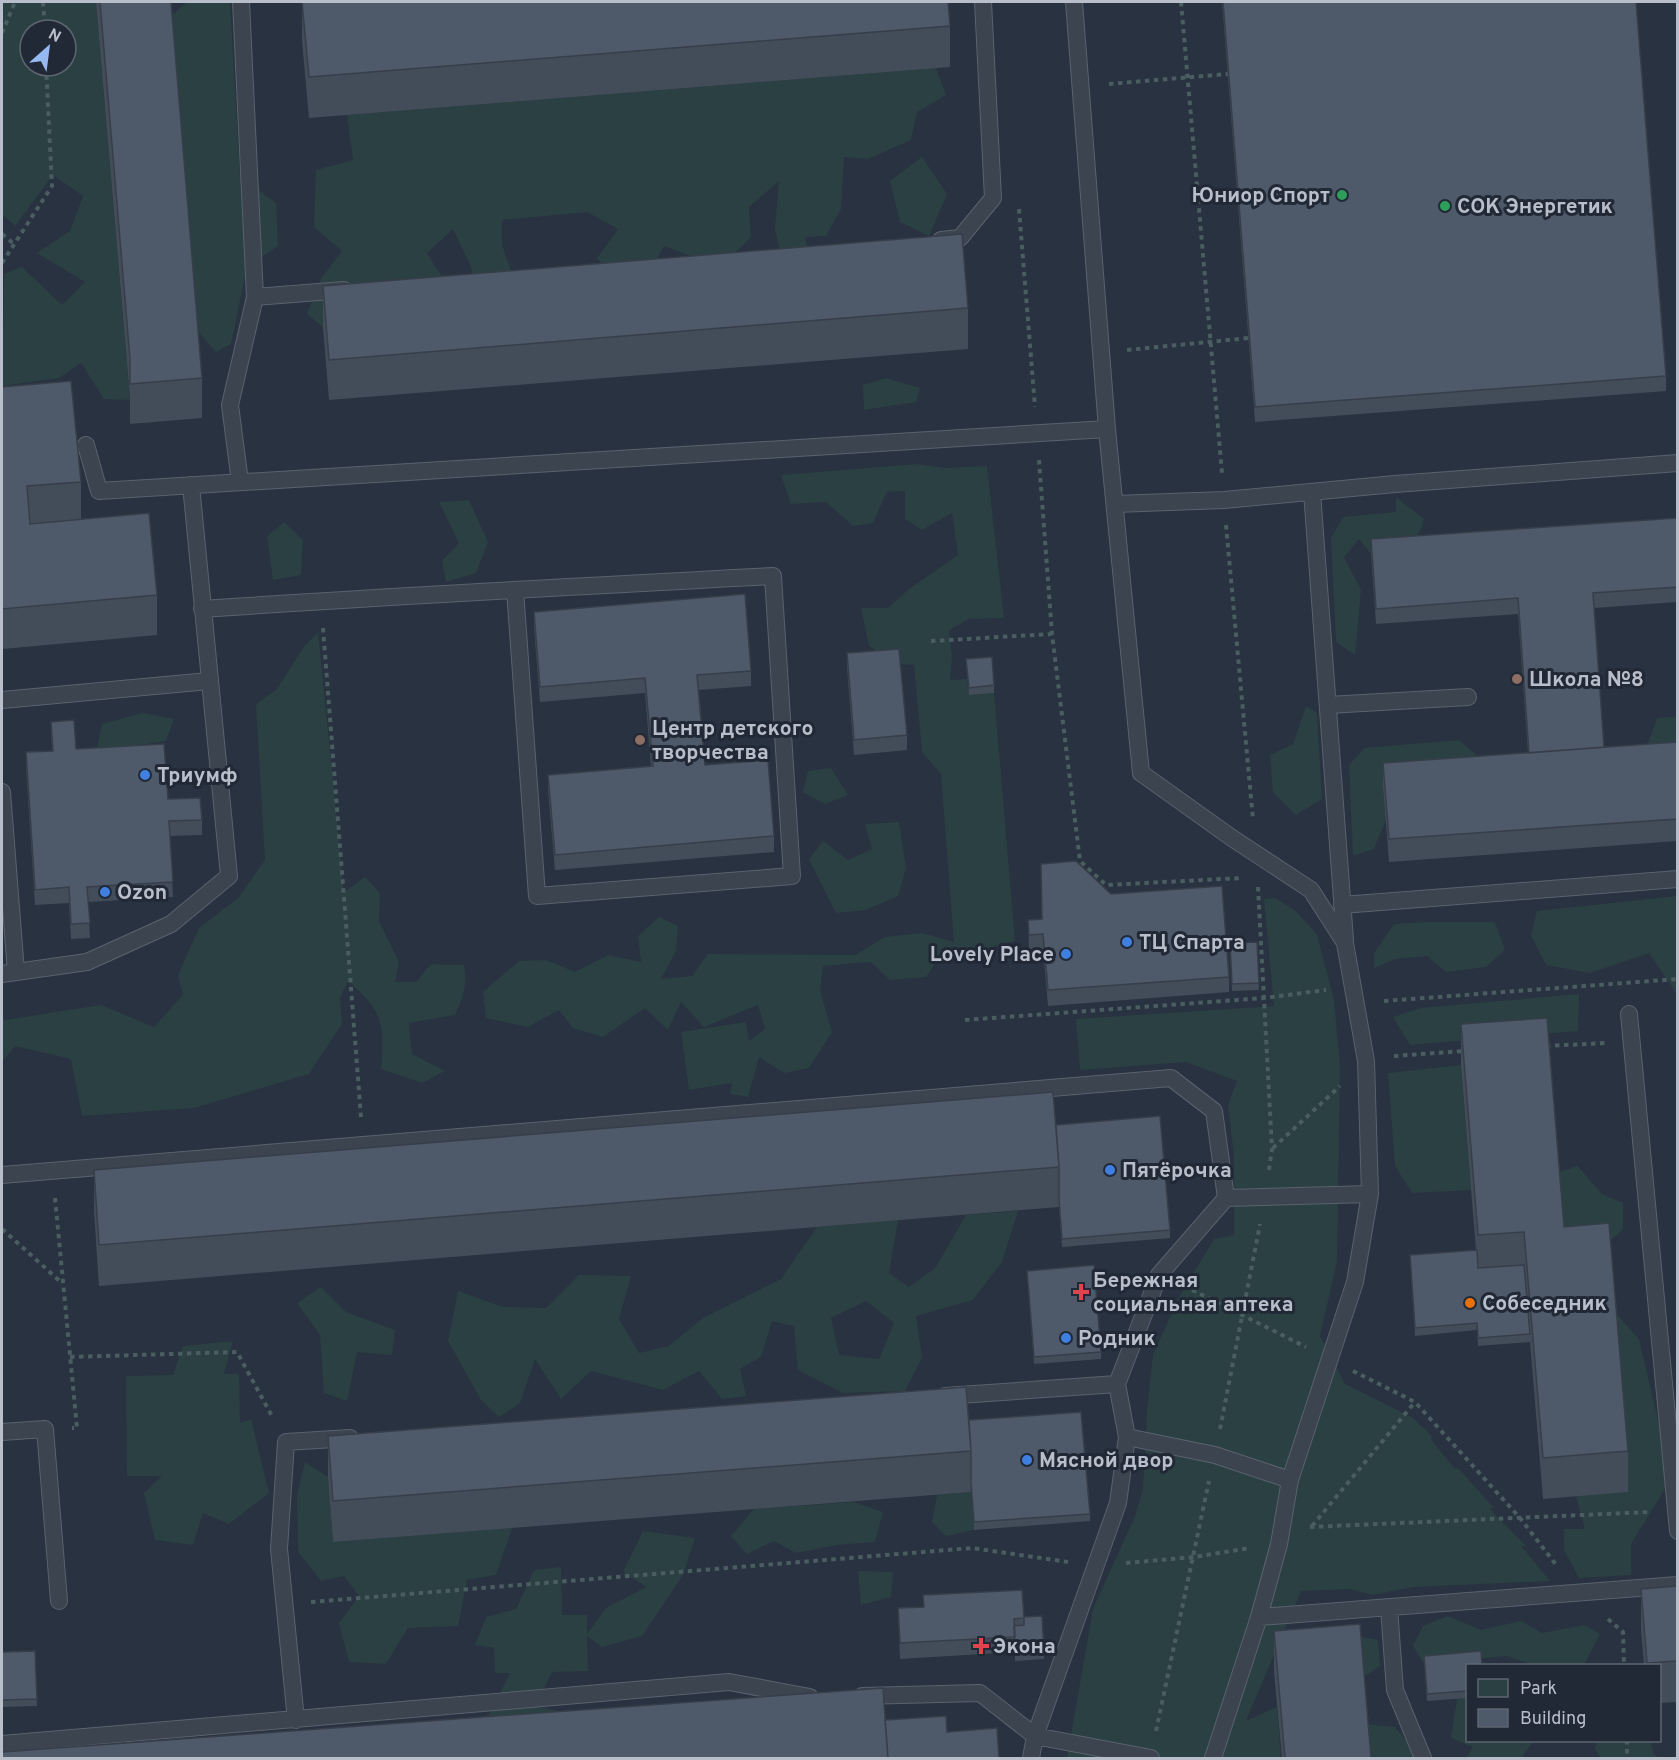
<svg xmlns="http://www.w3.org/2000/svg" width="1679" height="1760" font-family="Overpass,sans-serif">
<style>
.green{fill:#2b4042;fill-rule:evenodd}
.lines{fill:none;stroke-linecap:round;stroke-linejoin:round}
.lane-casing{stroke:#5a626e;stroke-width:18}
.path{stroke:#4a5d60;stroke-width:4;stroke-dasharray:4.5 4.5;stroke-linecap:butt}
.lane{stroke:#3c4450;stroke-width:16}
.wall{fill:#434d5a}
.building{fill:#4e5969;stroke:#373e4a;stroke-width:1.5}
.leisure-dot{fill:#2e9e5b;stroke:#212936;stroke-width:2}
.education-dot{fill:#8d6e63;stroke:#212936;stroke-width:2}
.shop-dot{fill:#3f7fe0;stroke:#212936;stroke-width:2}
.health-dot{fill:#e0444e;stroke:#212936;stroke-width:2}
.food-dot{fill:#e8710a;stroke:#212936;stroke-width:2}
.labels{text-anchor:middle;stroke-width:6;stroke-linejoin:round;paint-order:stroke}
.poi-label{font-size:21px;font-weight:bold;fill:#b9bfca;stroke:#212936;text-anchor:start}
</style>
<rect width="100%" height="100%" fill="#283240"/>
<path class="green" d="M2 2H96L130 400 104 399 81 363 59 378 2 386 4 274 22 267 62 305 85 282 37 253 70 231 83 196 53 175 15 226 2 214ZM30 30H66V66H30Z
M187 2H230L240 176 276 203 278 246 247 267 231 344 216 352 194 327 169 18Z
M936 68 946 95 917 112 911 140 868 159 844 157 841 209 826 236 805 237 817 287 788 289 775 228 779 181 749 207 751 237 721 267 664 246 650 272 622 289 597 258 618 229 587 212 502 220V245L525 310 486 314 470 265 453 229 427 253 446 283 426 318 323 327 307 314 322 277 342 251 314 227 316 170 353 160 347 115Z
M922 157 947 194 929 236 900 222 890 181Z
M886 378 920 388 916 402 864 410 863 385Z
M917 464 944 468 987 466 1004 618 969 619 949 630 952 656 950 680 967 679 969 695 994 693 1015 941 956 956 940 957 926 977 890 980 871 962 823 966 820 990 832 1032 809 1068 784 1073 759 1057 748 1097 730 1094 732 1083 689 1090 681 1032 746 1022 749 1041 765 1029 758 1005 704 1027 681 1002 668 1030 645 1008 603 1037 573 1028 559 1010 528 1027 486 1018 483 992 519 961 546 960 575 972 608 955 641 962 638 936 659 917 678 926 676 951 661 979 692 976 708 954 855 955 885 937 922 933 954 942 941 774 922 752 914 665 899 664 869 646 861 608H888L909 589 958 555 952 513 922 530 905 519V491L887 492 873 523 853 526 826 502 791 504 781 475Z
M1396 497 1424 519C1417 548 1399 552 1371 554L1359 539 1344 557 1361 590 1355 655 1336 642 1331 538 1343 517 1396 512Z
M469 500 488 542 476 573 446 582 442 561 459 543 439 502Z
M284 522 303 540 301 575 273 580 267 536Z
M318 632 344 892 365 877 380 893 379 921 399 962 395 982H416L431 964 464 965C468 985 463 997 455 1015L409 1023 412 1054 445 1071 422 1083 381 1069C385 1024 383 1011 348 981L340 998 342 1024 309 1074 194 1108 82 1116 71 1059 15 1046 2 1062V1017L5 1020 101 1005 154 1027 183 995 178 975 199 928 238 898 265 860 256 704 276 690 304 647Z
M1306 706 1317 713 1322 799 1296 815 1273 792 1270 755 1293 744Z
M142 713 174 719 166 741 134 746 118 762 94 763 102 724Z
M1677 717V764L1640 767 1657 718Z
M1459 740 1480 758 1386 820 1374 849 1353 856 1349 765 1364 748Z
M831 768 848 795 825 804 803 792 808 771Z
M899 822 906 868 898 896 866 910 836 913 809 859 823 841 848 860 872 849 865 824Z
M1677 896V994L1649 953 1590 973 1546 965 1531 935 1537 911Z
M1275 898 1296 911 1317 935 1334 1000 1340 1066 1337 1261 1320 1336 1345 1384 1413 1418 1432 1436 1431 1440 1455 1469 1458 1468 1494 1508H1489L1526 1546H1521L1550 1581 1412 1587 1372 1595 1350 1589 1301 1591 1246 1721 1277 1707 1281 1758H1067L1093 1609 1135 1516 1143 1489 1147 1410 1153 1355 1178 1299 1214 1239 1234 1235V1156L1228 1105 1237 1081 1186 1062 1080 1070 1076 1019 1274 1006 1264 899Z
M1428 922H1495L1505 950 1486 967 1446 972 1427 956 1395 959 1374 968V953L1394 924Z
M1579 994 1578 1031 1410 1045 1393 1017 1421 1008Z
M1461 1065 1471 1190 1412 1193 1395 1166 1388 1073Z
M1578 1166 1602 1194 1623 1203V1229L1609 1242 1561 1226 1556 1173Z
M1018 1211 1002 1262 973 1300 916 1316 922 1357 905 1391 843 1393 798 1370 794 1326 772 1321 761 1357 740 1369 746 1396 722 1399 699 1371 663 1390 591 1371 561 1399 535 1359 520 1403 499 1417 481 1400 448 1341 458 1291 503 1307 546 1308 579 1275 631 1276 619 1319 639 1353 669 1346 703 1318 781 1279 817 1227 898 1220 889 1273 909 1287 935 1268 966 1215ZM866 1301 894 1323 879 1359 839 1355 831 1318Z
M321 1287 346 1312 395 1330 392 1355 357 1352 347 1401 324 1393 320 1335 297 1303Z
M1613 1310 1639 1339 1665 1450V1489L1631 1544V1575L1579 1578 1564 1550V1529H1585L1576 1496Z
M233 1341 224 1374H239L240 1423 251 1419 269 1493 229 1524 203 1513 193 1545 155 1540 144 1493 162 1476H127L126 1376 173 1375 183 1346Z
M305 1462 328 1477 333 1542 512 1528 496 1575 467 1580 458 1626 408 1628 386 1664 349 1662 339 1623 359 1596 344 1576 321 1581 298 1552 297 1494Z
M971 1492 974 1530 946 1536 932 1522 937 1495Z
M854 1502 883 1512 875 1542 836 1545 796 1553 774 1541 747 1554 731 1536 754 1509Z
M643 1531 695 1538 683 1575 642 1636 602 1647 587 1636 588 1671 552 1672 535 1706 590 1718 389 1758 405 1731 489 1715 510 1673H495L494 1648 475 1645 486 1617 516 1609 534 1570 561 1567 562 1615H587V1634L606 1608 646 1587 623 1572Z
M858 1571 893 1572 891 1597 861 1605Z
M1448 1616 1481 1630 1521 1621 1542 1633 1585 1625 1600 1634 1584 1665H1533L1506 1656 1424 1664 1413 1646 1423 1626Z
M1332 1631 1378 1640 1380 1666 1361 1679Z
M1467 1698 1468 1740 1533 1741 1523 1756 1524 1758H1466L1473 1747 1451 1738 1457 1699Z
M1365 1724 1395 1727 1410 1745 1415 1758H1368Z
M1597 1741H1651L1653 1753 1659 1758H1601L1595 1750Z"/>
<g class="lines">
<g class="lane-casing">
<path id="lane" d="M1074 2 1107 429 1141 773 1232 838 1311 890 1345 943 1366 1061 1370 1194 1355 1282 1290 1480 1279 1544 1259 1617 1213 1758
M941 240 960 238 993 198 983 2
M255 297 344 290
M86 445 99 491 1107 429
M240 482 230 405 255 297 241 2
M1312 492 1345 940
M1115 504 1224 500 1395 484 1678 463
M202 609C392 596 582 586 773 576L792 876 537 896 515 590
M2 700 209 681
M1328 705 1468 697
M2 792 16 972
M1342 905 1678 879
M2 974 87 962 171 924 229 876 191 485
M1629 1014 1678 1531
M2 1175 1171 1078 1214 1111 1226 1198 1159 1275 1117 1384 1127 1437 1118 1503 1035 1736 1031 1758
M1226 1198 1370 1194
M945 1396 1117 1384
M2 1432 45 1429 59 1601
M1127 1437 1215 1455 1290 1480
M1389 1608 1395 1690 1423 1758
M1259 1617 1678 1585
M862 1696 980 1693 1035 1736 1151 1758
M296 1720 279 1549 286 1442 350 1438
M2 1744 729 1682 810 1697"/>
</g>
<path class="path" d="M43 2 45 30
M1181 2 1222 473
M2 33 15 2
M1109 84 1228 74
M1019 209 1035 407
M2 234 14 244
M2 263 52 186 46 66
M1127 350 1249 338
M1039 460 1052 634 1080 861 1106 885 1242 878
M1226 525 1253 820
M323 628 361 1117
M931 641 1052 634
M1258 887 1272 1149 1269 1170
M1384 1001 1678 979
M965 1020 1264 998 1326 990
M1546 1046 1605 1043
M1394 1056 1464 1051
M1273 1148 1340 1086
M55 1198 77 1428H72
M2 1229 62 1283
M1184 1286 1306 1347
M70 1357 237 1352 273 1418
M1353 1371 1415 1402 1520 1518 1557 1566
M1220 1429 1260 1224
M1312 1526 1415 1402
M1310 1527 1650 1512
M1126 1563 1194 1557 1250 1548
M311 1602 972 1548 1068 1562
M1608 1619 1623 1632 1624 1666
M1156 1731 1209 1481
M1627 1740V1758"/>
<use href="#lane" class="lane"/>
</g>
<path class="wall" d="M96 2H171L202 378V418L130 424V398Z
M302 2 950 26V67L309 118 302 41Z
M1222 2H1636L1666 376V391L1255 422Z
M323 286 968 308V349L329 400 323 327Z
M2 387 81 482V519L157 595V635L2 649Z
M1677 518V602L1594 608 1604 747 1677 742V841L1389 862 1383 785V763L1528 753 1518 614 1376 624 1371 554V539Z
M534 612 751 671V686L699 690 705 765 774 836V852L555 870 548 790V775L651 766 645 693 540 702 534 627Z
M847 653 907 735V750L854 755 847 668Z
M966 659 994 685V693L969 695Z
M51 722 76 749 168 799 202 820V835L170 836 173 897 88 902 90 938 71 939 69 903 35 905 26 767V752L52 751Z
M1111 894 1229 977V992L1048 1006 1043 949 1029 950 1028 920 1042 919Z
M1257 942 1259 990 1232 991 1230 943Z
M1461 1024 1564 1227 1628 1451V1492L1543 1499 1530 1342 1478 1346 1477 1330 1415 1336 1410 1255 1476 1250 1461 1065Z
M1056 1125 1170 1230V1238L1062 1247 1059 1207 99 1286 94 1211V1170Z
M1027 1271 1101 1352V1359L1034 1364Z
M969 1420 1090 1514V1521L974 1530 971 1491V1492L333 1542 328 1477V1436Z
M1677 1586V1702L1659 1703V1665H1644L1641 1630V1589Z
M923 1595 1024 1617 1044 1651V1659L1015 1661V1652L900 1659 898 1608 923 1607Z
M1274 1631 1371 1758H1282L1274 1672Z
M35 1651 37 1706 2 1707V1652Z
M1424 1656 1467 1665V1698L1427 1701Z"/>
<path class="building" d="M100 2H171L202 378 130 384V359Z
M302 2H948L950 26 309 77Z
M1223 2H1636L1666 376 1255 407Z
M962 234 968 308 329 360 323 286Z
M71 381 81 482 27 486 30 524 149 513 157 595 2 609V387Z
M1677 518V587L1593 593 1604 747 1529 753 1518 598 1376 609 1371 539Z
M745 594 751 671 697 675 705 765 768 760 774 836 555 855 548 775 653 766 645 678 540 687 534 612Z
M899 649 907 735 854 740 847 653Z
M992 657 994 685 969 688 966 659Z
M74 720 76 749 164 744 168 799 200 798 202 820 169 821 173 882 87 887 90 923 71 924 69 887 35 890 26 752 53 751 51 722Z
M1677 742V819L1389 839 1383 763Z
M1076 861 1111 894 1222 886 1229 977 1048 990 1043 934 1029 935 1028 920 1042 919 1041 864Z
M1257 942 1259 983 1232 984 1230 943Z
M1547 1018 1564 1227 1609 1223 1628 1451 1543 1458 1524 1232 1478 1235 1461 1024Z
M1053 1092 1059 1167 99 1245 94 1170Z
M1160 1116 1170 1230 1062 1239 1059 1200V1167L1056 1125Z
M1477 1250 1478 1268 1524 1265 1530 1334 1478 1338 1477 1323 1415 1328 1410 1255Z
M1094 1265 1101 1352 1034 1357 1027 1271Z
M966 1387 971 1451 333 1501 328 1436Z
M1081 1412 1090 1514 974 1522 971 1483V1451L969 1420Z
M1677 1586V1661L1647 1663 1641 1589Z
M1022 1590 1024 1618 1014 1619 1015 1637 900 1643 898 1608 924 1607 923 1595Z
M1042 1616 1044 1651 1015 1653 1014 1626 1024 1625V1617Z
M1360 1624 1371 1758H1285L1274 1631Z
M35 1651 37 1699 2 1700V1652Z
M1481 1651 1482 1665H1467V1691L1427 1694 1424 1656Z
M883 1688 888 1758H2V1752Z
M946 1716 947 1732 997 1728 999 1758H888L885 1720Z"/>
<g class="leisure-dot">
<circle cx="1342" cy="195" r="6"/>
<circle cx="1445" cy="206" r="6"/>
</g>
<g class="education-dot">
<circle cx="1517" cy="679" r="6"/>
<circle cx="640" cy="740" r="6"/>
</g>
<g class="shop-dot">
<circle cx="145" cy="775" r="6"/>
<circle cx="105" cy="892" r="6"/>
<circle cx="1127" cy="942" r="6"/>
<circle cx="1066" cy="954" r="6"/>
<circle cx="1110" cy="1170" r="6"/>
<circle cx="1066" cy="1338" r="6"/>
<circle cx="1027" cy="1460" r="6"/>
</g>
<g class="health-dot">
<path d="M1078 1283h6v6h6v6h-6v6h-6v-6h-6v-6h6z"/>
<path d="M978 1637h6v6h6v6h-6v6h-6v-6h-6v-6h6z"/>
</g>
<circle class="food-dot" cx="1470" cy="1303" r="6"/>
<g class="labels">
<g class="poi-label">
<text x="1330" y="202" text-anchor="end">Юниор Спорт</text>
<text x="1457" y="213">СОК Энергетик</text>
<text x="1529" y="686">Школа №8</text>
<text x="652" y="735">Центр детского<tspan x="652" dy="24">творчества</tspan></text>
<text x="157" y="782">Триумф</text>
<text x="117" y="899">Ozon</text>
<text x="1139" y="949">ТЦ Спарта</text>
<text x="1054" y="961" text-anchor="end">Lovely Place</text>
<text x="1122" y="1177">Пятёрочка</text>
<text x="1093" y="1287">Бережная<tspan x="1093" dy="24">социальная аптека</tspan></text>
<text x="1482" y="1310">Собеседник</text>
<text x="1078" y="1345">Родник</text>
<text x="1039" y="1467">Мясной двор</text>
<text x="993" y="1653">Экона</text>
</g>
</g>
<rect width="1679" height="1760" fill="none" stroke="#b9bfca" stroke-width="6"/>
<rect x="1466" y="1664" width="195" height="78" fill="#212936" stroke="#5e6571" stroke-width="1.5"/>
<rect x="1478" y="1679" width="30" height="18" fill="#2b4042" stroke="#5e6571" stroke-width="1.5"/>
<text x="1520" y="1694" font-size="18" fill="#b9bfca">Park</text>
<rect x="1478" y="1709" width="30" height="18" fill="#4e5969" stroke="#5e6571" stroke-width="1.5"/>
<text x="1520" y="1724" font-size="18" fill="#b9bfca">Building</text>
<g transform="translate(48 48) rotate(28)"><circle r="28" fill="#212936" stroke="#5e6571" stroke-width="1.5"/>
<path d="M0-4.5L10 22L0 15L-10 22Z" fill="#97b9f2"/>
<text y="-9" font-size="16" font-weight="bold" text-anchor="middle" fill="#b9bfca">N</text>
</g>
</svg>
